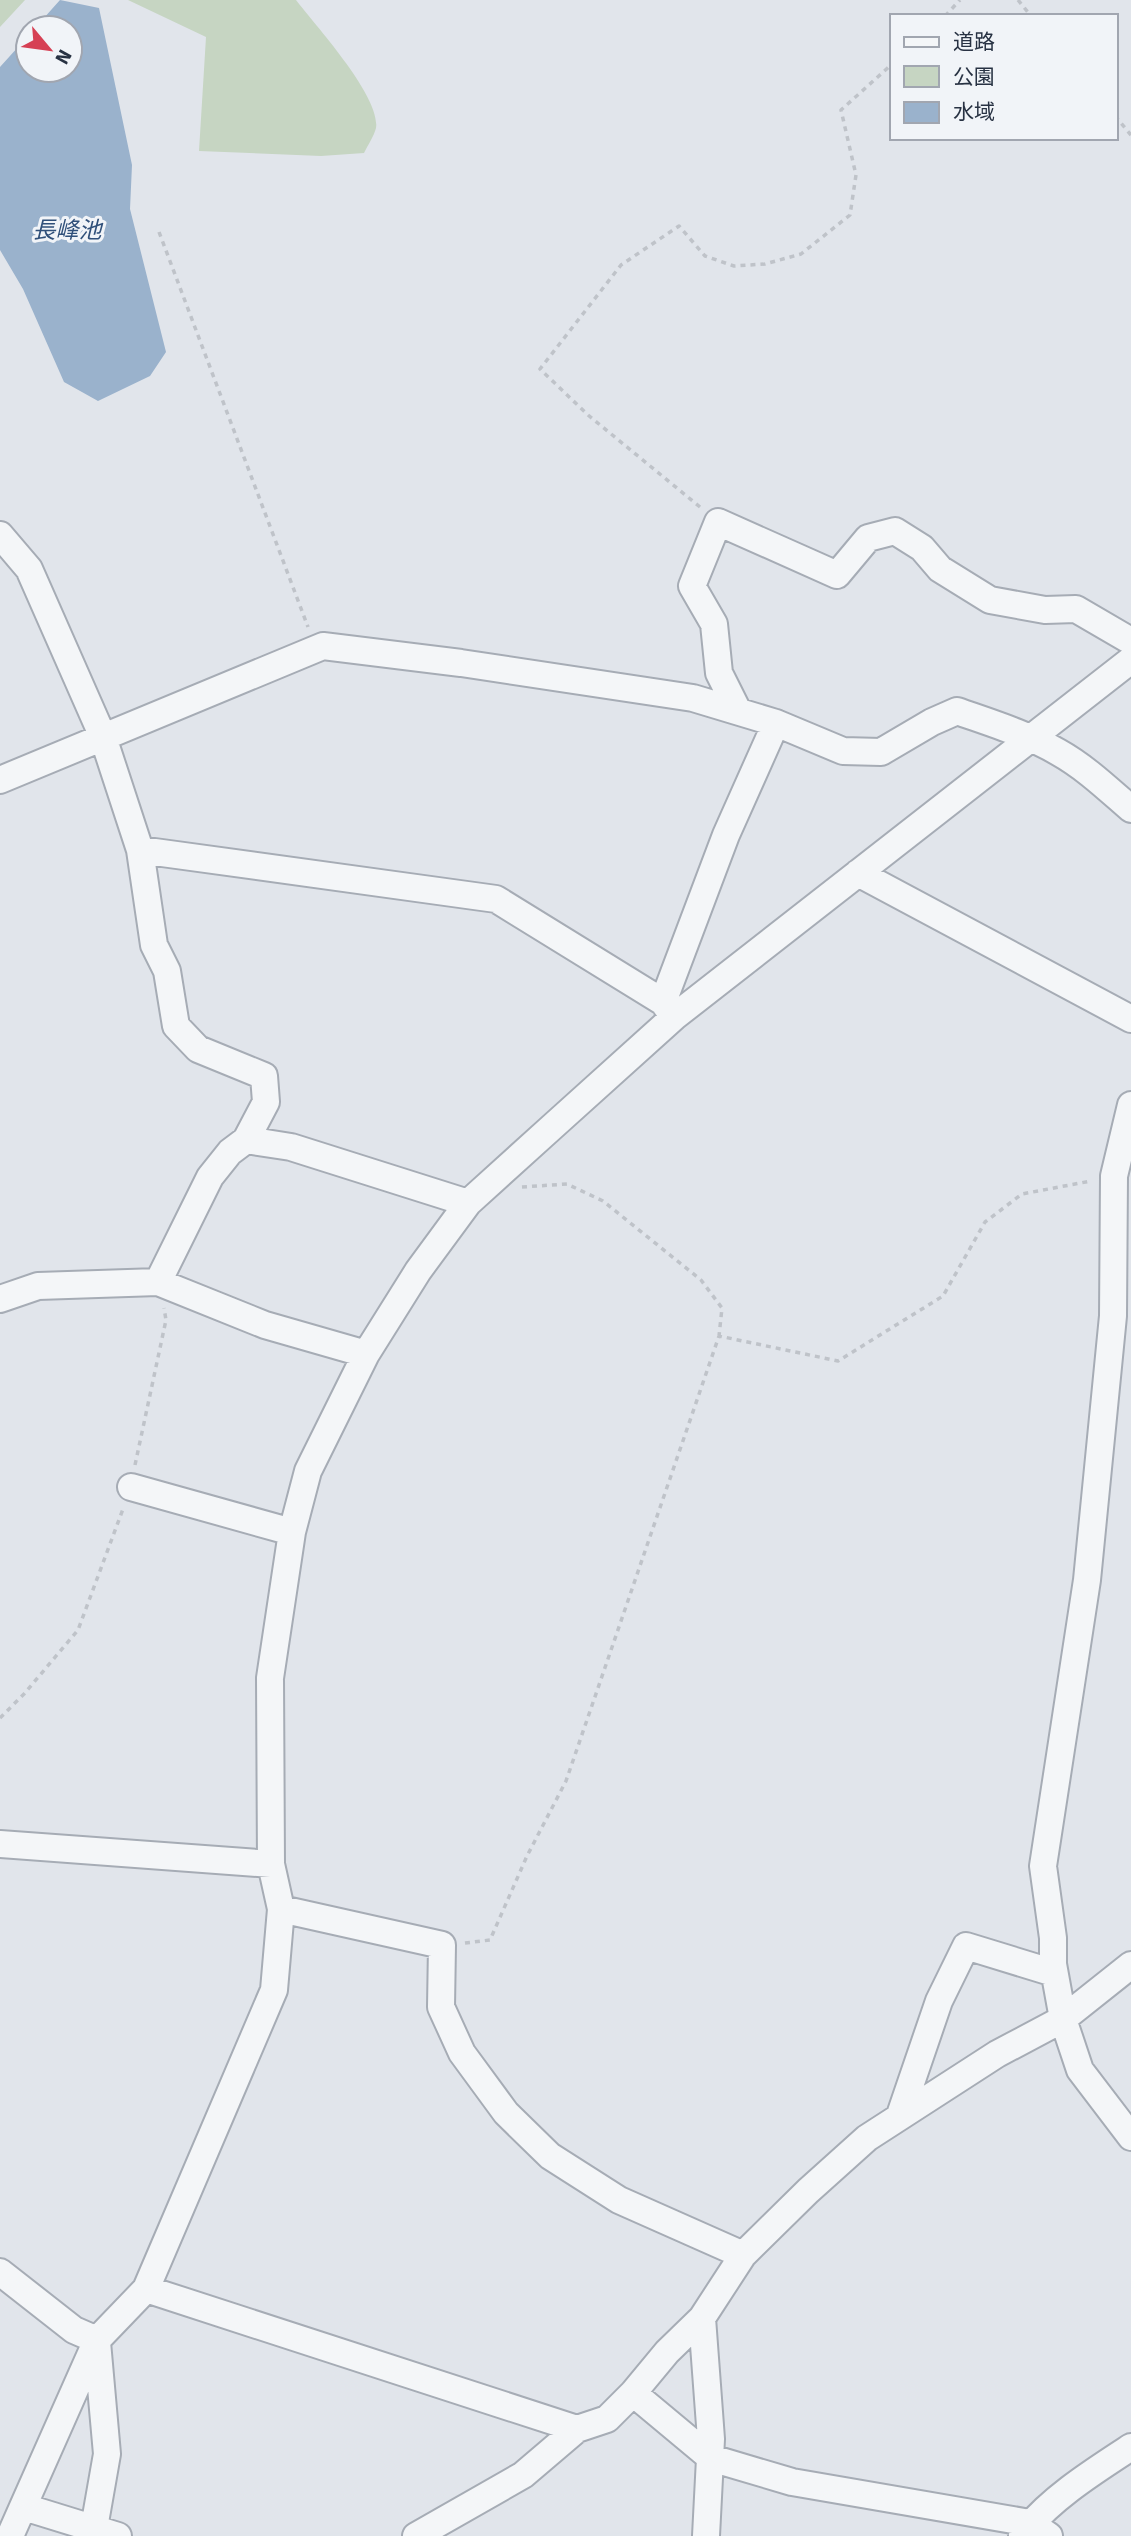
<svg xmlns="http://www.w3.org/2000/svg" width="1131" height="2536" font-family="Signika,'Noto Sans JP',sans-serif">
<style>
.green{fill:#c6d5c2}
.water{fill:#9ab2cc}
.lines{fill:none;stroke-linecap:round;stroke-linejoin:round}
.minor-casing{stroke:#a6acb5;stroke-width:30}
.path{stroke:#bfc3c9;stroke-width:3.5;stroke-dasharray:5 5;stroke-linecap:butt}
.minor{stroke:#f4f6f8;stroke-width:26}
.labels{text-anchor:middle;stroke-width:6;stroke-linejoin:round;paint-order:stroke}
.water-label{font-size:23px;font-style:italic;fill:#30507a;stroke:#f1f4f8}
</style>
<rect width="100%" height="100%" fill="#e1e5eb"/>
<path class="green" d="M0 0H25L0 27Z
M128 0H296C316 26 381 97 376 128 374 136 368 145 364 153L321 156 199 151 206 37Z"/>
<path class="water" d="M60 0 99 8 132 165 130 209 166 352 150 376 98 401 64 382 23 289 0 250V67L28 36V70H70V28H35Z"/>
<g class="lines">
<g class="minor-casing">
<path id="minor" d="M0 535 29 569 103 737 140 850 154 945 167 971 176 1026 198 1049 264 1076 266 1102 246 1140 230 1152 210 1177 158 1282
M738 711 719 673 714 624 692 586 718 522 837 575 868 538 895 531 922 548 940 569 990 600 1045 610 1076 609 1131 641
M0 780 323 646 461 663 693 698 776 723 843 751 881 752 932 722 957 711C991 723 1027 734 1058 752 1085 767 1108 789 1131 809
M140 850 496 899 663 1002 674 1017
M858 873 1131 1019
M663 1002 726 835 776 723
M1131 1105 1114 1176 1113 1316 1087 1580 1043 1866 1053 1938V1964L1063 2019 1080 2070 1131 2137
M246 1140 291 1147 468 1203
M0 1299 38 1286 158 1282 265 1325 366 1354
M131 1487 292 1532
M0 1844 271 1864
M281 1909 442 1945 441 2007 462 2053 506 2113 550 2156 619 2200 743 2255
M900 2115 939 2001 966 1946 1054 1973
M0 2272 74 2330 97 2340
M146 2289 577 2429 607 2419 633 2393 667 2352 702 2318 743 2255 808 2191 867 2138 997 2054 1063 2019 1131 1965
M702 2318 711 2439 706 2536
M633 2393 711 2458 792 2482 1030 2523 1049 2536
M24 2507 118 2536
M94 2528 107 2454 97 2342
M1022 2535C1048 2500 1094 2471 1131 2447
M10 2536 97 2340 146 2289 274 1990 281 1909 271 1864 270 1678 292 1532 308 1471 366 1354 418 1271 468 1203 552 1127 674 1017 1131 660
M416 2536 523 2475 577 2429"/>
</g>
<path class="path" d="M1018 0 1031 16
M945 16 960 0
M1115 116 1131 135
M159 232 308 627
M700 507 588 415 540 369 621 265 679 226 705 256 734 266 765 264 801 254 850 215 856 175 841 110 891 65
M522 1187 567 1184 603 1201 701 1280 722 1308 719 1336
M135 1465 166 1320 164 1308
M0 1718 24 1694 78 1630 123 1509
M465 1943 490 1940 527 1856 566 1781 719 1336 838 1361 943 1296 985 1222 1022 1194 1091 1181"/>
<use href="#minor" class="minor"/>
</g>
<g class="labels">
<g class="water-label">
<text x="67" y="238">長峰池</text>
</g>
</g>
<rect x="890" y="14" width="228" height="126" fill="#f1f4f8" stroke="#a1a6b0" stroke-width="2"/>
<rect x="904" y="37" width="35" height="10" fill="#f4f6f8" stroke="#a1a6b0" stroke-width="2"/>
<text x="953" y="49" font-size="21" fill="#283243">道路</text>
<rect x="904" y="66" width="35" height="21" fill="#c6d5c2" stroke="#a1a6b0" stroke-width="2"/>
<text x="953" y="84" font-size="21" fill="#283243">公園</text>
<rect x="904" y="102" width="35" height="21" fill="#9ab2cc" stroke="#a1a6b0" stroke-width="2"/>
<text x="953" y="119" font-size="21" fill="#283243">水域</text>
<g transform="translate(49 49) rotate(119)"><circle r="33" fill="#f1f4f8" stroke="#a1a6b0" stroke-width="2"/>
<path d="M0-5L12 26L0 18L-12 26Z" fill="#d64054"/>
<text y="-10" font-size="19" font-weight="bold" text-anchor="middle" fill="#283243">N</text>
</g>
</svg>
